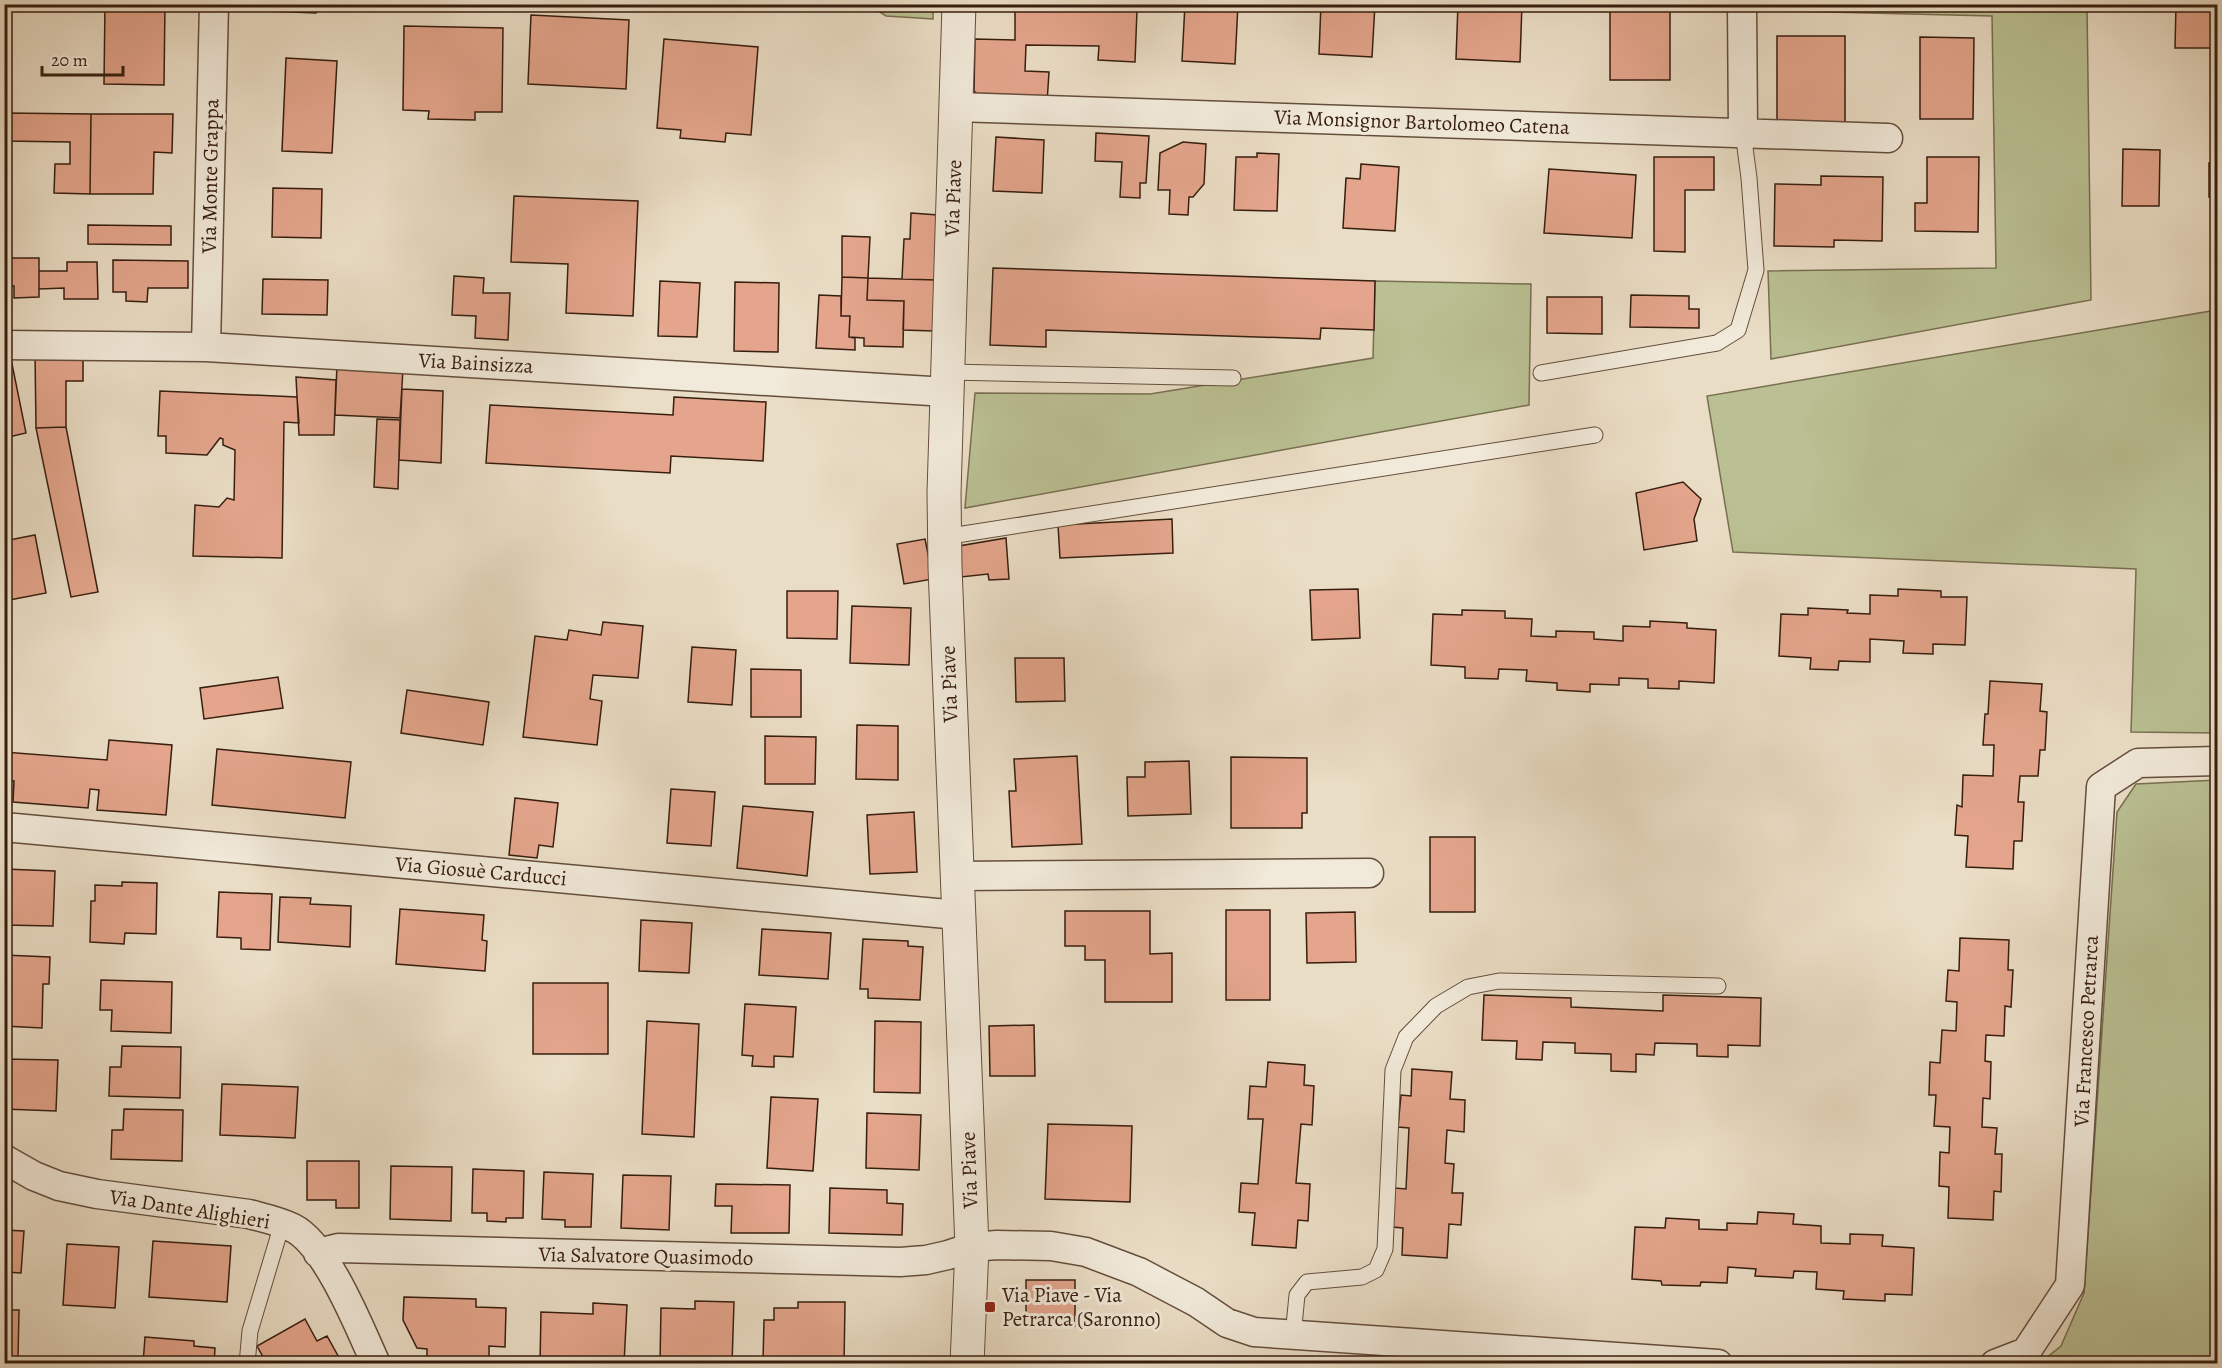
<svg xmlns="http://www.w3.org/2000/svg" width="2222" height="1368" font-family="Alegreya,serif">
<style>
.green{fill:#bac093;stroke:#786f51;stroke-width:1.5}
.building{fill:#e4a58c;stroke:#371e0f;stroke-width:1.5}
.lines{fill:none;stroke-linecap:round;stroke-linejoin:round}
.service-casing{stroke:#644e3c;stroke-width:17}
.minor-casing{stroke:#644e3c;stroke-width:31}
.tertiary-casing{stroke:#644e3c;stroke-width:35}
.service{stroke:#f1e9d9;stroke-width:15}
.minor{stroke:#f1e9d9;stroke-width:28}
.tertiary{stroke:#f1e9d9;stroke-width:33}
.poi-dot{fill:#8f2418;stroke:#f1e9d9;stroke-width:2}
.labels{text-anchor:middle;stroke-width:6;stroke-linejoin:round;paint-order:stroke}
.street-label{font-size:21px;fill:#371e0f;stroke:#f1e9d9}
.poi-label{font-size:21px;fill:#371e0f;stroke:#f1e9d9;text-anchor:start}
</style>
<rect width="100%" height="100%" fill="#eaddc5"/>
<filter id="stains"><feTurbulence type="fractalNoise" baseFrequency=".00333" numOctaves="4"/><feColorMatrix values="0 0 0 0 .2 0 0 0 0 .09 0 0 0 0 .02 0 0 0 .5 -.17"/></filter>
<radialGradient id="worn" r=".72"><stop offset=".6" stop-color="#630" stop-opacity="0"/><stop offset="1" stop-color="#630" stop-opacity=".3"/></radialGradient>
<path class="green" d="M869 5H933V19L886 16Z
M1787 5H2087L2091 300 1771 359 1768 271 1996 268 1992 16 1786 11Z
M1375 281 1531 284 1529 405 965 508 975 393 1150 394 1373 358Z
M2217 310V733L2131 732 2136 569 1733 552 1707 396Z
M2217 780V1363H2040L2061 1346 2084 1293 2117 812 2136 784Z"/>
<path class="building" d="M105 4H165L164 85 104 84Z
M265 4H316V13L265 11Z
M1028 4 1137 10 1135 62 1098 60 1099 46 1026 45 1025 71 1049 72 1047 103 984 99 974 91 975 39 1015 40V7L977 4Z
M1185 4H1238L1235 64 1182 61Z
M1321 4H1375L1372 57 1319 54Z
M1458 4H1522L1520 62 1456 59Z
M1610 4H1670V80H1610Z
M2176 5H2218V48H2175Z
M531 15 629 20 626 89 528 84Z
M404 26 503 28 502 112H475V120L428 119 429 111 403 110Z
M1777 36H1845V122L1777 121Z
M1920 37 1974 38 1973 119H1920Z
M664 39 758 47 751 135 726 133 725 142 680 138 681 130 657 128Z
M286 58 337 61 332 153 282 151Z
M4 113 91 114 90 194 54 193 55 164H70V142L4 141Z
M91 114H173L172 153 154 152 153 194H90Z
M1096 133 1149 136 1146 183H1140V198L1120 197 1122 162 1095 161Z
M996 137 1044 140 1042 193 993 191Z
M1183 142 1206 144 1204 184 1193 197H1189L1188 215 1169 214 1170 190H1158L1160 153Z
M2123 149 2160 150 2159 206H2122Z
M1257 153 1279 154 1277 211 1234 210 1236 157H1257Z
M1654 157H1714V190H1685V252L1654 251Z
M1927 157H1979L1978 232 1915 231V203H1927Z
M2209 163H2218V196L2209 197Z
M1361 164 1399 167 1395 231 1343 228 1346 178 1360 179Z
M1549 169 1636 175 1632 238 1544 233Z
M1821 176 1883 177 1882 241 1834 240V247L1774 246 1775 184 1821 185Z
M273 188 322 189 321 238 272 237Z
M514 196 638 201 633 316 566 313 568 264 511 262Z
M911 213 938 215 936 280 902 279 904 239H910Z
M88 225 171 226V245L88 244Z
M842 236 870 237 868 278 842 277Z
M4 258H39V297L14 298V286H4Z
M113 260 188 261V288H148L147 302 126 301V292H113Z
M67 262H97L98 299H64V288L39 289V271H67Z
M993 268 1375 281 1374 330 1321 328 1320 339 1046 330V347L990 345Z
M454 276 484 278 483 293H510L508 340 475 338 476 316 452 315Z
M842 277 868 278 867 300 904 301 903 347 864 346V338L849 337 850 316H841Z
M868 278 936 280 934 331 903 330 904 301 867 300Z
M263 279 328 280 327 315 262 314Z
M660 281 700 283 697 337 658 336Z
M735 282 779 283 778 352 734 351Z
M819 295 841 296V316H850L849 337 855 338V350L816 348Z
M1631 295 1689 296V309H1699V328L1630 327Z
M1547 297H1602V334L1547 333Z
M35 353 83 354V381H66V427L36 428Z
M4 354H10L26 433 4 438Z
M337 365 403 369 400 418 335 415Z
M296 377 336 380 334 435H299Z
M402 389 443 391 441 463 399 460Z
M160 391 297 397 299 423 284 422 282 558 193 556 195 505 219 507 227 498 234 500 235 450 223 445V439L220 438 207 455 166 453V436H158Z
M674 397 766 402 763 461 671 456 670 473 486 463 490 405 673 415Z
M377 419 400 420 398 489 374 487Z
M66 427 98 592 71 597 36 428Z
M1683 482 1701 499 1694 519 1697 541 1644 550 1636 493Z
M1172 519 1173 553 1060 558 1058 525Z
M35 535 46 593 4 601V541Z
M1006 538 1009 579 989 580 988 574 961 577 959 546Z
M925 539 933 579 904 584 897 544Z
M1358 589 1360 638 1312 640 1310 590Z
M1898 589 1941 591V597H1967L1965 645 1933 644V654L1903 653 1904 641 1870 639V662L1839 661 1838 670 1810 669 1811 658 1779 656 1781 614 1808 615V608L1848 610 1847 613 1870 614V595L1898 596Z
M787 591H838L837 639 787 638Z
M852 606 911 608 909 665 850 663Z
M1462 610 1505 611V618L1532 619 1531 636 1556 637V631L1594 632V639L1623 641V626L1650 627V621L1687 623V628L1716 630 1714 683 1679 681V689L1648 688V679L1619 678V685L1590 684V692L1557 690V683L1526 681 1527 670 1499 669 1498 679 1465 678V667L1431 665 1433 614 1462 615Z
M603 622 643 626 638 678 593 675 590 699 602 701 597 745 523 737 535 636 567 640 569 630 601 635Z
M692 647 736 650 732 705 688 702Z
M1015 658H1064L1065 701 1016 702Z
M751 669 801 670V717H751Z
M278 677 283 708 204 719 200 688Z
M1990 681 2042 684 2040 711 2047 712 2045 750H2040L2038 776H2020L2018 802H2024L2022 841H2014L2013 869 1966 867 1968 836 1955 835 1957 805 1962 807 1963 775 1993 776 1994 745H1983L1985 714H1988Z
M407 690 489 702 483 745 401 733Z
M857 725 898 726V780L856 779Z
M765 736 816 737 815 784H765Z
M109 740 172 745 166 815 97 810 99 790 90 789 88 808 13 802 14 781H4V752L107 760Z
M217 749 351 762 345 818 212 805Z
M1077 756 1082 844 1012 847 1009 791H1016L1014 759Z
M1231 757 1307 758V813H1302V828H1231Z
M1189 761 1191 814 1128 816 1127 777H1145V762Z
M671 789 715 792 711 846 667 843Z
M515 798 558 803 553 847 539 845 537 858 509 855Z
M743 806 813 812 807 876 737 868Z
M914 812 917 872 870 874 867 815Z
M1430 837H1475V912H1430Z
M4 869 55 871 53 926 4 925Z
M122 882 157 883 156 934 125 933 124 944 90 942 91 901H95V885L122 886Z
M219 892 272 894 270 950 241 949V938L217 937Z
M280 897 311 898 310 904 351 906 350 947 278 942Z
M400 909 484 915 482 940 487 941 485 971 396 964Z
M1226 910H1270V1000H1226Z
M1065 911H1150V954L1172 953V1002H1105V960H1085V946H1065Z
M1355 912 1356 962 1307 963 1306 913Z
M641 920 692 923 689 973 639 971Z
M762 929 831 933 828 979 759 975Z
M1960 938 2009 940 2008 970H2013L2011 1007 2005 1006 2004 1036 1986 1035 1985 1061 1991 1062 1990 1099 1983 1098 1982 1127 1997 1128 1995 1154H2002L2001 1192 1994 1191 1993 1220 1948 1218 1949 1187 1939 1186 1940 1152 1949 1153 1950 1127 1934 1126 1936 1095H1929L1930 1062 1940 1063 1942 1030 1956 1031 1957 1002 1946 1001 1948 970 1959 971Z
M863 939 908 941V946L923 947 920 1000 868 998V989H860Z
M4 955 50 957 49 984H43L42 1028 4 1026Z
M101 980 172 982 171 1033 111 1031 112 1010H100Z
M533 983H608V1054H533Z
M1484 995 1571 998V1007L1663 1011V995L1761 998 1760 1046 1728 1045V1057L1697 1056V1044L1655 1043 1654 1055 1636 1054V1072L1611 1071V1054L1575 1053V1043L1543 1042 1542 1060 1516 1059 1517 1041 1482 1040Z
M745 1004 796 1007 793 1057 774 1056V1067L752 1066 753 1056 742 1055Z
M647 1021 699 1024 694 1137 642 1134Z
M875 1021 921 1022 920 1093 874 1092Z
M1034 1025 1035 1076H990L989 1026Z
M122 1046 181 1047 180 1098 109 1096 110 1067H121Z
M4 1059 58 1060 56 1111 4 1109Z
M1268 1062 1305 1065 1304 1085 1314 1086 1312 1125 1301 1124 1296 1183 1310 1184 1308 1221 1298 1220 1296 1248 1252 1245 1255 1213 1239 1212 1241 1183 1258 1184 1263 1119H1248L1250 1086 1266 1087Z
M1412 1069 1452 1072 1450 1099 1465 1100 1464 1132 1447 1130 1445 1163 1454 1164 1452 1193H1463L1461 1225 1449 1224 1447 1258 1402 1255 1403 1228 1392 1227 1395 1188 1406 1189 1409 1128 1398 1127 1401 1095 1411 1096Z
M222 1084 298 1087 295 1138 220 1135Z
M771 1097 818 1099 813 1171 767 1168Z
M124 1109 183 1110 182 1161 111 1159 112 1130H123Z
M867 1113 921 1115 919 1170 866 1168Z
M1048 1124 1132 1126 1130 1202 1045 1199Z
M307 1161H359V1208H336V1200H307Z
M391 1166 452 1167 451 1221 390 1219Z
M473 1169 524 1171 523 1218H506V1222L487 1221V1213H472Z
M544 1172 593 1174 591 1227H565V1220L542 1219Z
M623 1175 671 1176 669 1230 621 1228Z
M716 1184 790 1185 789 1233H731L732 1206H715Z
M830 1188 887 1190V1203L903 1204 902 1235 829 1233Z
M1758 1212 1794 1214 1793 1224 1821 1226V1243L1850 1244V1234L1883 1235 1882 1246 1914 1248 1912 1295 1885 1294V1301L1843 1299 1844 1291 1816 1289 1817 1272 1794 1271 1793 1278 1755 1276 1756 1269 1728 1267 1727 1283 1701 1282 1700 1286 1662 1285 1661 1281 1632 1279 1635 1227 1665 1228 1666 1218 1699 1220V1229L1727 1230V1223L1757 1224Z
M4 1230 24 1231 21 1273 4 1272Z
M153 1241 231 1246 227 1302 149 1297Z
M67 1244 119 1247 115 1308 63 1305Z
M1026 1280H1075V1326L1026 1325Z
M404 1297 476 1299V1307L506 1308 505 1347 489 1346V1364H427V1349L417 1348 403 1320Z
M695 1301 734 1302 732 1364 660 1363 661 1308 695 1309Z
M798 1302H845L844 1364 763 1362 764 1320H774V1308H798Z
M593 1303 627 1305 624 1364H540L541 1312 593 1314Z
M4 1310H19L18 1358 4 1357Z
M305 1319 317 1341 327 1336 341 1361 337 1364H267L257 1346Z
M145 1337 194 1341V1346L215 1348 214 1364H143Z"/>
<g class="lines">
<g class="service-casing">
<path id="service" d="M948 372 1233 378
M1541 373 1717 343 1738 330 1756 270 1749 178 1743 132
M944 537 1595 435
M1293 1336 1297 1295 1307 1282 1362 1277 1376 1270 1385 1249 1393 1070 1406 1037 1436 1006 1468 987 1499 981 1718 986
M247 1364 250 1331 282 1224"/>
</g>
<g class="minor-casing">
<path id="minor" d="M1742 4 1743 132
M956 107 1888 138
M4 345 206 347 947 392
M206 347 214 4
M4 827 958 915
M957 876 1369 873
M4 1159 34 1176 59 1186 97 1194 249 1214C264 1218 279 1221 293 1228 327 1245 360 1329 376 1364
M318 1253 338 1248 900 1262 926 1260 948 1255 972 1247 997 1245 1051 1246 1086 1252 1139 1272 1196 1302 1227 1323 1254 1332 1718 1364
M1995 1364 2026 1352 2070 1285 2101 787 2138 763 2218 761"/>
</g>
<g class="tertiary-casing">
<path id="tertiary" d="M959 4 944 493 945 567 972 1247 967 1364"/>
</g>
<use href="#service" class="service"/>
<use href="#minor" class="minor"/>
<use href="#tertiary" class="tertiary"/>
</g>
<rect class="poi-dot" x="984" y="1301" width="12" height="12" rx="3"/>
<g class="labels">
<g class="street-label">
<text transform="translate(1422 122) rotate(2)" y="7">Via Monsignor Bartolomeo Catena</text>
<text transform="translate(210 176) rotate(-89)" y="7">Via Monte Grappa</text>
<text transform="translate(953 198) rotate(-88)" y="7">Via Piave</text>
<text transform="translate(476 363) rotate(3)" y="7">Via Bainsizza</text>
<text transform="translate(949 684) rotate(-92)" y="7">Via Piave</text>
<text transform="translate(481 871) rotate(5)" y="7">Via Giosuè Carducci</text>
<text transform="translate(2086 1031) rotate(-87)" y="7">Via Francesco Petrarca</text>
<text transform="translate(969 1170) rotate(-92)" y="7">Via Piave</text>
<text transform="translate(190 1209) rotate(9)" y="7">Via Dante Alighieri</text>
<text transform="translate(646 1256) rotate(1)" y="7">Via Salvatore Quasimodo</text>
</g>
<g class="poi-label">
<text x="1002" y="1302">Via Piave - Via<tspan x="1002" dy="24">Petrarca (Saronno)</tspan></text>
</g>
</g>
<rect width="2222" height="1368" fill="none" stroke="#eaddc5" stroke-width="24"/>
<rect x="6" y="6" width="2210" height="1356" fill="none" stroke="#371e0f" stroke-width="3"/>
<rect x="12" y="12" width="2198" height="1344" fill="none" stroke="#371e0f" stroke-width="1.5"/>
<path d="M42 66v9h81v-9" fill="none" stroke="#371e0f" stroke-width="3"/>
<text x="51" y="66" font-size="18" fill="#371e0f" stroke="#f1e9d9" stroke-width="4.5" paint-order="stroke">20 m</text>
<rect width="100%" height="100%" filter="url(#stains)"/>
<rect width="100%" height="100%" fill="url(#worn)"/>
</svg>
